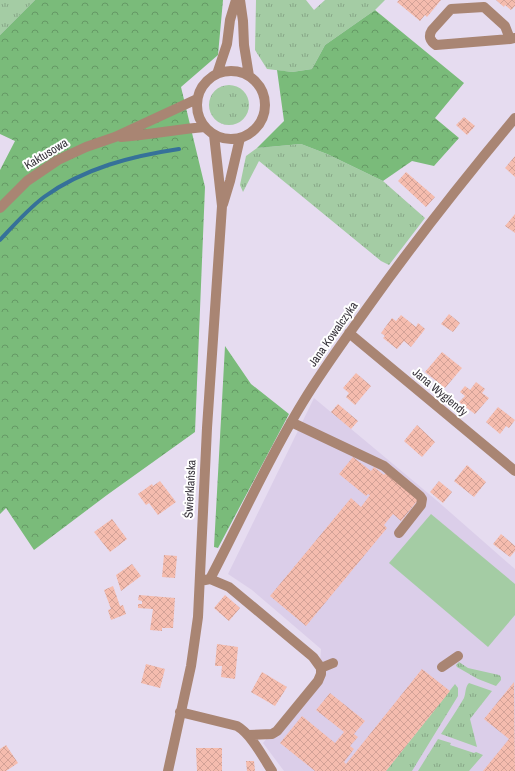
<svg xmlns="http://www.w3.org/2000/svg" width="515" height="771" font-family="'Archivo Narrow',sans-serif">
<style>
.built{fill:#dbcee9}
.grass{fill:url(#grass-tufts)}
.forest{fill:url(#forest-crowns)}
.garden{fill:#a4cca4}
.lines{fill:none;stroke-linecap:round;stroke-linejoin:round}
.stream{stroke:#367199;stroke-width:4}
.building{fill:url(#building-cross-hatch)}
.minor{stroke:#a98573;stroke-width:10}
.labels{text-anchor:middle;stroke-width:4;stroke-linejoin:round;paint-order:stroke}
.street-label{font-size:12px;fill:#39353d;stroke:#fff}
</style>
<defs>
<pattern id="grass-tufts" width="24" height="20" patternUnits="userSpaceOnUse"><rect width="24" height="20" fill="#a4cca4"/><path d="M3 7l-1-3M5 7V3M7 7l1-3M15 17l-1-3M17 17v-4M19 17l1-3" fill="none" stroke="#87a687"/></pattern>
<pattern id="forest-crowns" width="20" height="18" patternUnits="userSpaceOnUse"><rect width="20" height="18" fill="#7abb7a"/><path d="M2 6a3 3 0 1 1 6 0M12 15a3 3 0 1 1 6 0" fill="none" stroke="#659965"/></pattern>
<pattern id="building-cross-hatch" width="8" height="8" patternUnits="userSpaceOnUse"><rect width="8" height="8" fill="#f5bcae"/><path d="M0 0l8 8M0 8l8-8" fill="none" stroke="#d3a297"/></pattern>
</defs>
<rect width="100%" height="100%" fill="#e6dcf0"/>
<path class="built" d="M314 398 435 499 515 569V771H284L263 743 319 677 321 649 252 590 228 574Z"/>
<path class="grass" d="M0 0H35L0 35Z
M256 0H306L314 10 325 0H385L375 10 325 45 312 69 292 72 267 69 255 50Z
M209 105a20 20 0 1 1 40 0a20 20 0 1 1-40 0Z
M301 144 327 154 383 181 425 218 389 265 381 261 259 161 243 192 240 185 246 156 257 148Z
M459 662 468 668 499 675 501 677V680L496 686 478 679 457 667 456 665Z
M469 683 492 691 470 719 477 747 441 734C449 722 457 710 464 698 466 692 465 687 469 683Z
M455 684 458 688V696L412 771H386Z
M438 739 451 743 450 745 474 753 476 752 483 755 469 771H418Z"/>
<path class="forest" d="M35 0H223L218 55 181 87 205 187 195 432 107 495 34 550 6 508 0 514V170L15 141 0 134V35Z
M375 10 464 83 435 118 459 138 434 166 412 161 383 181 327 154 301 144 257 148 284 121 277 70 292 72 312 69 325 45Z
M225 346 251 384 289 414 218 548 214 547Z"/>
<path class="garden" d="M431 514 515 584V615L488 647 389 563Z"/>
<g class="lines">
<path class="stream" d="M0 240C14 225 28 209 44 197 84 168 132 156 179 149"/>
</g>
<path class="building" d="M399 0H441L427 17 425 15 420 21 397 2Z
M496 0H515V6L511 10 505 5 504 7Z
M464 117 475 126 467 135 456 125Z
M515 156V177L505 168Z
M406 172 435 197 426 207 398 181Z
M515 214V233L505 226Z
M449 314 460 323 453 332 441 324Z
M401 315 416 327 418 323 425 329 411 347 404 341 397 349 383 338 385 336 381 333 392 318 396 321Z
M442 352 462 368 445 388 425 372Z
M356 373 371 386 355 405 346 397 349 393 343 388Z
M476 382 485 389 482 393 489 398 475 414 459 402 465 396 460 392 465 386 470 390Z
M338 404 358 421 351 429 331 412Z
M498 407 515 420 509 428 506 426 500 434 486 422Z
M417 425 435 442 422 457 404 441Z
M353 457 371 471 374 467 384 475 386 473 418 500 401 521 393 514 384 525 387 528 306 626 270 596 351 498 361 507 370 495 368 494 366 496 339 474Z
M467 465 486 482 474 497 454 481Z
M160 481 176 502 158 515 149 503 146 505 138 494 152 484 153 486Z
M439 481 452 492 443 503 430 492Z
M112 519 127 539 110 552 94 532Z
M501 534 515 546V551L510 557 493 544Z
M164 555 177 556 175 578 162 577Z
M132 564 141 576 121 591 116 575Z
M113 586 120 606 123 605 126 614 111 620 108 610 111 609 104 590Z
M139 595 175 598 173 628H162V631L150 630 153 609 138 608V604H142V601L138 600Z
M225 595 240 608 229 621 214 608Z
M217 644 238 647 235 679 221 677 222 666H215Z
M146 664 165 669 160 688 141 683Z
M422 669 450 691 386 771H315L280 743 302 716 335 743 344 732 316 710 330 693 365 721 354 734 358 737 350 746 354 749 344 762 346 764Z
M262 672 287 687 275 706 251 692Z
M514 682 515 771H483L509 739 484 719Z
M6 745 18 763 6 771H0V749Z
M196 748H222V771H197Z
M246 761H254L255 771H247Z"/>
<g class="lines">
<path class="minor" d="M240 0 243 21 244 45 249 76
M510 39 505 26 484 7 451 9 432 30C428 36 430 41 436 45L510 39 515 38
M197 105a34 34 0 1 1 68 0a34 34 0 1 1-68 0Z
M217 74 227 44 230 20 236 0
M121 137C149 135 177 129 205 127
M223 204 230 181 240 138
M0 208 27 181 58 160 86 147 115 137 197 99
M349 333 515 471
M291 422 384 466 420 496 422 499 421 505 399 533
M210 579 229 587 313 657 321 668 333 663
M200 581 210 579C241 520 268 459 303 402 323 369 346 338 368 307 415 241 464 179 515 118
M442 667 458 656
M180 712 237 726C251 734 263 757 272 771
M248 735 272 734 277 731 318 681 321 674V668
M168 771 191 666 198 617 207 428 222 206 214 135"/>
</g>
<g class="labels">
<g class="street-label">
<text transform="translate(46 154) rotate(-31)" y="4">Kaktusowa</text>
<text transform="translate(333 334) rotate(-55)" y="4">Jana Kowalczyka</text>
<text transform="translate(440 392) rotate(40)" y="4">Jana Wyglendy</text>
<text transform="translate(190 489) rotate(-87)" y="4">Świerklańska</text>
</g>
</g>
</svg>
